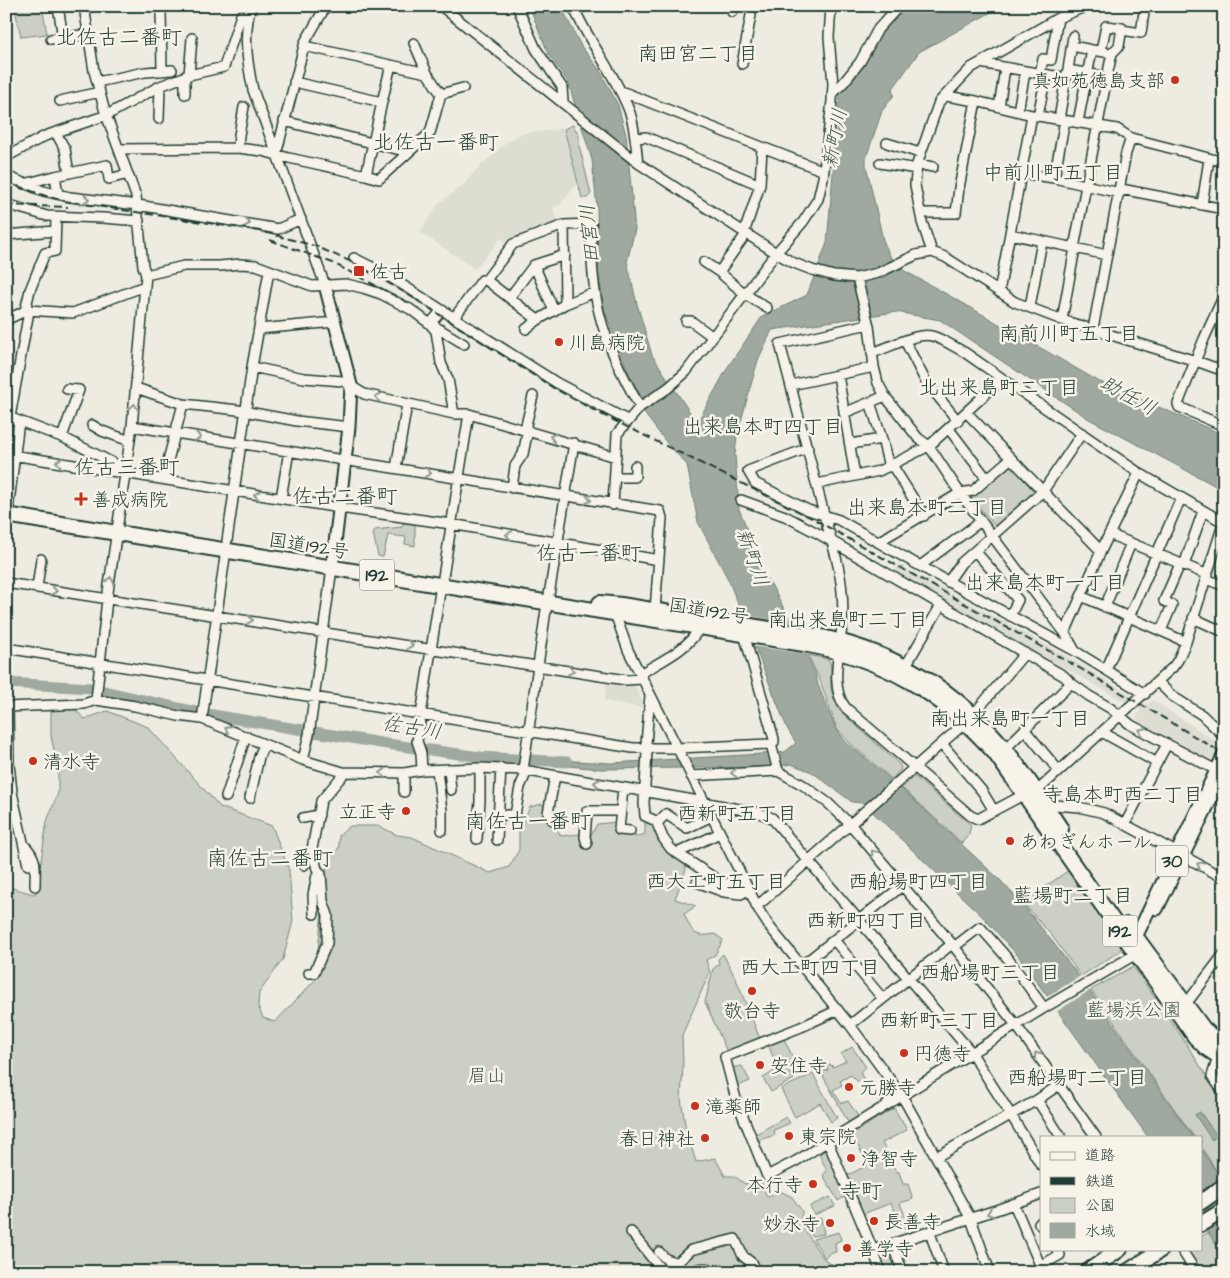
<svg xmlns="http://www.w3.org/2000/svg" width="1230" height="1278" font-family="'Architects Daughter','Klee One',sans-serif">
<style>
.built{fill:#ddddd2}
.green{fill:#cccfc4;stroke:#76867c}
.water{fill:#9fa99f;stroke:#6c7e74}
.pier{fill:#eeece1}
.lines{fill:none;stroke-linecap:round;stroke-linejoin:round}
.river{stroke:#9fa99f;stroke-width:11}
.minor-casing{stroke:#1f3d34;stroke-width:12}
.major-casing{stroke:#1f3d34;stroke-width:15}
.highway-casing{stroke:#1f3d34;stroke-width:18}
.minor{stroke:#f7f3e8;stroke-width:9}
.major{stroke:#f7f3e8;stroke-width:11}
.highway{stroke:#f7f3e8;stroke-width:14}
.rail{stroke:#1f3d34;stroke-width:2;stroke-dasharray:8 4;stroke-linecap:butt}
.oneway{stroke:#8b988e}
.poi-dot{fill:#c8321e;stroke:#f7f3e8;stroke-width:2}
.labels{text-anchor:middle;stroke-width:5;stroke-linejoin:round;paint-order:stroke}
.shield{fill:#f7f3e8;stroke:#60746a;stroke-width:1}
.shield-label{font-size:18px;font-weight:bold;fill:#1f3d34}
.poi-label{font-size:19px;fill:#1f3d34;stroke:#f7f3e8;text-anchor:start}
.street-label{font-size:19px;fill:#1f3d34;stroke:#f7f3e8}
.park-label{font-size:19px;fill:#425a51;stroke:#f7f3e8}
.neighbourhood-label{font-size:20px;fill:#1f3d34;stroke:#f7f3e8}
.water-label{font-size:20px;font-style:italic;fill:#3f584f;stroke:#f7f3e8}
.quarter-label{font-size:21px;fill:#1f3d34;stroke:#f7f3e8}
</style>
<rect width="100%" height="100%" fill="#eeece1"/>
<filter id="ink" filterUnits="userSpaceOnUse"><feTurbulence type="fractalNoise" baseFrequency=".02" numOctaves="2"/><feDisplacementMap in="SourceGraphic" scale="10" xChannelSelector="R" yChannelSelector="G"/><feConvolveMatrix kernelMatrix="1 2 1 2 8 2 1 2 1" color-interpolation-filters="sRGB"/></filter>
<g filter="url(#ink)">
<path class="built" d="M562 127 578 183 559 206 557 205 553 208 558 223 508 246 501 238 475 269 420 232 439 203 461 187 476 170 506 143 522 133 556 130Z
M898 564 1068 657 1147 705 1153 700 1224 747V768L1138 721 1136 716 1141 711 894 572Z
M607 681 635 686 643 703 644 708 604 701Z"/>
<path class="green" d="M18 6H42L47 34 21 37 16 14Z
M573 125 579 135V145L591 194 587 198H582L564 129Z
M1012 465 1035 493 995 526 972 498Z
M403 523 415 524V546L405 544 406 537 388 535 383 557 378 556 373 533 375 530 402 527Z
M808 655 828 659C833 666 830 678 831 687 832 695 835 702 839 710L900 765 901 769 892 779 853 746 837 729 819 678Z
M72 707 85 719 107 711 148 727 220 807 272 826 289 870 293 921 283 959 259 993 258 1006 263 1018 275 1022 318 977V950L327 862 339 848V835L350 826H379L397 835 412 837 490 873 509 867 519 850V831L530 807 542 804 561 836 580 834 582 818 585 814 583 834 591 835 597 824 617 822 623 832 636 837 645 834V820L653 825 685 865 686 869 675 899 696 906 684 914C693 933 693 938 715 934L723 940 715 955 706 960 710 972 682 1035 683 1066 681 1099 686 1130 696 1162 715 1158 725 1176H734L745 1184 761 1180 767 1197 782 1192 792 1197 802 1211 801 1224 818 1251 826 1261 835 1266 837 1272H6V886L33 894 36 893 47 821 58 793V767L51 737V709Z
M913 777H915L971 825 969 834 962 843 902 788Z
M1069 870 1121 947 1120 951 1081 976 1052 936 1019 898 1032 896Z
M723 954 736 979 760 1039 727 1052 705 1002 713 969 719 964 718 959Z
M1132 967 1134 968 1180 1034 1206 1075 1224 1096V1173L1220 1176 1201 1147V1137H1194L1091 990Z
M784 1039 795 1062 788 1069 794 1079 771 1092 763 1078 778 1069 768 1044Z
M852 1047 866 1067 860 1072 864 1080 858 1082 851 1075 840 1081 842 1085 833 1090 841 1103 848 1101 858 1116 849 1124 821 1072 828 1070 826 1065 830 1064 833 1067 846 1061 841 1054Z
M742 1066 750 1081 736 1087 731 1068Z
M813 1074 837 1118 831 1122 820 1103 795 1117 781 1089Z
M894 1108 907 1130 882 1143 896 1171 899 1172 903 1184H908L913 1199 900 1203 909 1226 903 1228 891 1203 863 1214 846 1176 868 1165 852 1134Z
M786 1117 790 1123 774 1130 775 1135 756 1141 754 1135Z
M826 1150 829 1151 846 1196 838 1201 823 1175 827 1171 819 1154Z
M830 1197 835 1206 814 1215 810 1206Z
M821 1218 824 1234 812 1236 806 1225 810 1220Z
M839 1232 841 1240 835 1243 836 1252 830 1253 825 1258 813 1239Z
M1209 1232 1224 1257V1268L1216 1272H1200L1186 1249H1201V1237Z
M891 1248 900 1272H885L878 1253Z"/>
<path class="water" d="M529 6H561L581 46 599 69 618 105 626 135 635 229 627 262 637 304 652 355 697 423 729 365 762 317 807 295 827 243 840 92 866 62 874 42 889 22 911 6H1009L995 10 919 52 892 90 894 95 882 111 866 158V165L883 240 890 256 903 270 959 301 1098 381 1224 435V493L1212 484 1089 419 940 320 896 312 772 330 758 360 737 435 735 455 739 509 748 531 751 551 757 566 772 586 791 622 815 673 818 685 836 729 847 743 902 789 1000 880 1026 908 1079 976 1193 1137H1148L1019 957 985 919 863 803 852 802 812 772 791 764 773 767 601 769 547 764 557 760 611 763 778 753 785 752 796 743 787 728 728 579 698 522 687 465 666 442 644 413 643 401 627 369 605 312 598 273 597 207 592 160 568 82 549 55Z
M1200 1112 1217 1136 1212 1140 1195 1115Z
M1201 1149 1224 1183V1257L1201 1221Z"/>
<path class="pier" d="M741 614 795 624 804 643 806 654 753 646Z
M1082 975 1092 989 1056 1012 1045 998Z"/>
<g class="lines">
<path class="river" d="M6 683 91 688 201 713 387 744 480 757 567 762"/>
<g class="minor-casing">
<path id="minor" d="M58 6 63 38
M84 6 94 71 105 112 136 196 143 266 146 275 132 426 107 599 96 700
M251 6C243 34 247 62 253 90L325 285
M441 6 638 163 776 253 794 263 812 270 834 276 857 278 878 273 916 255 932 252 945 257 1015 302 1062 320 1196 361 1224 371
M517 6 536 49 562 87 563 102
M573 6C589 43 616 75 630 113 635 128 636 147 638 163
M161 10 162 71
M574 10 587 6
M732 12 733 6
M1122 30 1141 33 1145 6
M51 39 89 34
M414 43 427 73
M304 46 427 73 441 94 430 133 379 179 366 175
M1072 46 1092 50
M980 63 1066 78 1068 70 1107 77
M742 64 751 15
M1068 70 1073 36
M1040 74 1043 59 1051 60 1058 18
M189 75 192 38
M185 76V94
M97 82 145 72 172 70
M621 91 762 147 760 185 646 137 635 138
M441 94 463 88
M832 94 844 82 860 62 878 29 899 6
M946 96 976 101 1032 115 1117 129 1131 138 1224 162
M60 101 100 92
M382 102 391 65
M999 107 1005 68
M1018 111 1025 72
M1038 116 1046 75
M159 119 160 86
M1059 119 1066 78
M284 121 408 152
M1078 122 1092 50 1105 52
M56 133 65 149 69 173
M887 143 920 153
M762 147 824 171
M238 148 239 135 244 107
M119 149 238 148 262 151 289 158 366 175 382 102 294 82
M276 155 305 42 326 6
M6 157 45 136 107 115 160 86 189 75 224 67 241 15 248 19
M880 163 917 169
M917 164 933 167
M1021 173 1054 178 1120 193
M6 176 43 191 70 197 138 205 278 229 301 219
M55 176 58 194
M1054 178 1065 120
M24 184 55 176 107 165 109 179 128 174
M1121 189 1224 209
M6 204 47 216 103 218 139 221
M1202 205 1209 159
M920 213H956L959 188 976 101
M744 233 760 185
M746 234 719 272 745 294 767 308
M1010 234 1107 255
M6 235 55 231
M1074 248 1107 77 1112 53 1119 46 1122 28 1106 26 1101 51
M932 252 922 222 915 185 917 164 939 102 971 68 1058 18 1087 6
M354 258 382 272 442 310
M704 262 719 272
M534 265 554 311
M269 271 252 367 304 378 343 381 364 394 454 414H469L616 457
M146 275 184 266H220L240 264 256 265 312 286 346 284 363 288 381 294 410 309 430 324 442 310 557 383 627 420
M857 278 869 326 874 367 878 383 885 396 918 438 929 446 960 493 1065 633 1075 651 1145 694
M486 280 513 244 564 225
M595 292 565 304 564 225 591 224C591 254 592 287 600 316 608 348 624 379 640 407
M999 292 1032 115
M1224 295 1204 339 1178 404 1179 407 1224 426
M509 298 534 265 565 255
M1030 307 1042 241
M25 311 30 290 45 253 55 251 56 217
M454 318 482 280H486L538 320 565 304
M6 320 27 310 73 313 145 286
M1062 320 1075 248
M686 321H691L713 337
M430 324 436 331 441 363 448 379 454 414
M868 324 780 344C795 401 809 457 824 514 831 540 840 565 842 592 843 603 843 615 842 626 840 650 829 689 846 708L971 816 978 819 1025 794 1036 792 1173 667 1178 660 1186 642 1224 521
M433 325 464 344
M259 329 335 322
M526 329 538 320
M1093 329 1126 153 1131 138
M905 341 926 382 958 421
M872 353C888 348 917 332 932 336 943 339 954 347 964 352L1139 473 1223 522
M838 375 855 476
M791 385 874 367
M136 388 183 404 238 410 297 421 349 427
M870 402 882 439 889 467
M844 413 885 396
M967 413 1101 551
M6 416 64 438 125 469
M10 417 29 311
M92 425 102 431 130 441
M132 426 660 511 662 518 655 610
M525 429 533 396
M949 429 987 479
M62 437 79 390 67 389
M850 444 882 439
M808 448 748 471 755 483 808 510 839 520 920 566 1075 651
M6 454 340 508 451 524 659 560
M892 465 924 516
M396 468 407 404
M616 477H635V466
M163 479 183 404
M817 484 879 471 929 446 1002 379
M512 488 515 466 523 454 528 430
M281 498 289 451
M741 500 785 516 819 534 1064 676 1071 683 1089 696 1110 708 1131 725 1216 770
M613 505 617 434 640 407 668 388 686 372 776 253 803 222 818 199 823 178 832 101 833 84 829 37 831 6
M6 527 19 421
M1109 534 1208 575
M227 541 252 367
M878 542 960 493 973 491 1010 459
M975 551 1018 600 1010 616
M1184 565 1203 511
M920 566 981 521
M443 577 469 414
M1206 579 1224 586
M948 582 961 563 1043 491 1082 433
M6 583 626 680 642 679
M37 588 41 559
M549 595 574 443
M1081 596 1186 642
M1105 607 1131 543
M614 611 628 650 760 912 769 926 850 1025 902 1096 971 1219 990 1272
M1193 618 1224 632
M1161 631 1172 605 1164 601 1180 564
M1065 633 1101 551 1139 473
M744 634 774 739V742L771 744 778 771
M6 648 633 748H677L771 744
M905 667 941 605
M1106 670 1181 498
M640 674C661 661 689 649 700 627
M1158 682 1172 696 1202 715 1224 736
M650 695 646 744 647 752 644 803 645 816 656 821 663 838 671 849 719 881 747 890
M6 707 84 704 96 700 135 706 178 716 202 719 303 760 343 772 404 773 422 770 480 768 523 770 693 800 759 813 772 818 971 1052 1011 1115 1041 1165
M973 715 1025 653
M202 719 226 550
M1025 730 1059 771
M1102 732 1157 763
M942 744 982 791 994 811
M1005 749 1071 683
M303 760 309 735 332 568
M449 769 451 790
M422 770 421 753 417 741 441 585
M437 770 442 811V830
M523 770 547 603
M404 773V792
M555 776 548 813 553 820 560 823
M691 776 778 771 803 785 828 803 850 824 952 944 1016 1025 1096 1137
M623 788 619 830 630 831
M12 792 28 865
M6 797 12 792 9 763 8 707
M226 797 246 736
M1043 797 1055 805 1079 807 1104 813 1224 878
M250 798 259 757 264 744
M498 815H515L520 787 527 771
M303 818 319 815
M657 823 666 814 687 828 712 816
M1125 824 1167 744
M477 839 480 801V768
M497 840 501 768
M587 844 585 837 587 811H621
M24 845C38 858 35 869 35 886
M677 853 720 833
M304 865 312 849 321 801 342 776 343 772
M697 882 724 892 741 894 747 890
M756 906 763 901 966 722
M314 914 313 895 317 875
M834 940 883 999
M954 947 980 927 1009 960 1044 1008
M801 966 902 886
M309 973H314L327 943 328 915 323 901 321 874 317 869 312 849
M1186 1004 1224 954
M838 1010 801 1027 725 1057 736 1099 767 1176 796 1161 1049 1005 1136 954
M850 1025 952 944
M1218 1057 1212 1076 1224 1093
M1037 1100 1061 1137
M828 1142 873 1250 999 1209 1041 1194
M936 1157 1037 1100 1059 1085
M1014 1204 1043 1272
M1039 1223 1041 1226
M631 1232 663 1272
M930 1233 944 1272
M892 1244 903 1272
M1181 1249 1196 1272
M873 1250 881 1272
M659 1252 666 1259 677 1263 691 1250 735 1239 743 1256 753 1264 756 1272
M1040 1266 1060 1255 1056 1249
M691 1272C701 1267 707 1267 717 1272
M1220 1272 1224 1270"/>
</g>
<g class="major-casing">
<path id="major" d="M325 285 351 385 349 427 332 568
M1157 909 1224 773
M1136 944V937L1224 754"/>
</g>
<g class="highway-casing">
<path id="highway" d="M6 515 804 644C885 659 940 691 995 753L1195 1037 1206 1048 1224 1060
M600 603 621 605 826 638C897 654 957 691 1004 748 1025 773 1043 802 1061 829
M1127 925 1203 1028 1224 1048
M1201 1202 1224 1186
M1201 1224 1224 1210
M1087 1272 1120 1249
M1127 1272 1162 1249"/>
</g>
<use href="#minor" class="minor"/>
<use href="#major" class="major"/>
<use href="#highway" class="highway"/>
<path class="rail" d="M6 182 46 196 64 201 260 231 315 246 354 263 406 293 552 387 599 413 810 517 1083 670 1224 754
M6 205 68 207
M270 240 333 263 407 302"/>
</g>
<defs><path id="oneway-chevron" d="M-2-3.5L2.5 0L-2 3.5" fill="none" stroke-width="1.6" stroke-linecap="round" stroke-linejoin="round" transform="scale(1.25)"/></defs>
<g class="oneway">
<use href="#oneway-chevron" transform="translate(86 199) rotate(7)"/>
<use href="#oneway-chevron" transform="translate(247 223) rotate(10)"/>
<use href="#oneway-chevron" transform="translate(378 397) rotate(-167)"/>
<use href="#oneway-chevron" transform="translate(134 407) rotate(-83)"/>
<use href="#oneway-chevron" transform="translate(198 437) rotate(10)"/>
<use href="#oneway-chevron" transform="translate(553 437) rotate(-164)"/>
<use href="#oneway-chevron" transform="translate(59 462) rotate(-171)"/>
<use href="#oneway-chevron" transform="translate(428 473) rotate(10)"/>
<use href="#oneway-chevron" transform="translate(257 495) rotate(-171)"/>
<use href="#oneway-chevron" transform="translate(588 500) rotate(10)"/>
<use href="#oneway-chevron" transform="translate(509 535) rotate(-170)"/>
<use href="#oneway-chevron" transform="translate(110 580) rotate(-82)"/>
<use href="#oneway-chevron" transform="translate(54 591) rotate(9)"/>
<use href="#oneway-chevron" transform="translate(250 620) rotate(9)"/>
<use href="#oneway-chevron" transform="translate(410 645) rotate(9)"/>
<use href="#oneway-chevron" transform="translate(571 671) rotate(9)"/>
<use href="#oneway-chevron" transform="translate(228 729) rotate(-159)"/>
<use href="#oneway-chevron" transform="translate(1142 731) rotate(-152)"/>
<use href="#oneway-chevron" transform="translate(383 773) rotate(-179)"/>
<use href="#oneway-chevron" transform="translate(734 773) rotate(177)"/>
<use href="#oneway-chevron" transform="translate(597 783) rotate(-170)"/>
<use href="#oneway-chevron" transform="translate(874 853) rotate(-130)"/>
<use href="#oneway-chevron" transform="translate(1200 865) rotate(-151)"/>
<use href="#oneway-chevron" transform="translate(1037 1055) rotate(-126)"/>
<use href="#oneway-chevron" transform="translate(990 1213) rotate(161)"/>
</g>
</g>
<g class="poi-dot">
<circle cx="1175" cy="80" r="5"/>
<rect x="353" y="265" width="12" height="12" rx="2.5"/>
<circle cx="559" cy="342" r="5"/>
<path d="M78.5 491.5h5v5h5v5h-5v5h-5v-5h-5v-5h5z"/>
<circle cx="33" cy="761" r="5"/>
<circle cx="406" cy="811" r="5"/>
<circle cx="1010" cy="841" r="5"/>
<circle cx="752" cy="991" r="5"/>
<circle cx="904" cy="1053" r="5"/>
<circle cx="760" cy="1065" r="5"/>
<circle cx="849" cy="1087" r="5"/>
<circle cx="695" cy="1106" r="5"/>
<circle cx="789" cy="1136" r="5"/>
<circle cx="705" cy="1138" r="5"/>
<circle cx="851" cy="1158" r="5"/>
<circle cx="813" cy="1184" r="5"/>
<circle cx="874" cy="1221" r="5"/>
<circle cx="830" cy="1223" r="5"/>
<circle cx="847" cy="1248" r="5"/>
</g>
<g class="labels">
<g class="shield">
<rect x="359.5" y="559.5" width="35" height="31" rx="4"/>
<rect x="1156" y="845.5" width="32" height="31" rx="4"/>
<rect x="1102.5" y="915.5" width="35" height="31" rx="4"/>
</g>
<g class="shield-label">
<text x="377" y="581">192</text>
<text x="1172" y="867">30</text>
<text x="1120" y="937">192</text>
</g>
<g class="poi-label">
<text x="1165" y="87" text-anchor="end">真如苑徳島支部</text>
<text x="370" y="278">佐古</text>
<text x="569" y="349">川島病院</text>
<text x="92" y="506">善成病院</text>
<text x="43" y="768">清水寺</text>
<text x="396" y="818" text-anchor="end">立正寺</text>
<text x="1020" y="848">あわぎんホール</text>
<text x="752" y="1017" text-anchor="middle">敬台寺</text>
<text x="914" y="1060">円徳寺</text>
<text x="770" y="1072">安住寺</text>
<text x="859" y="1094">元勝寺</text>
<text x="705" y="1113">滝薬師</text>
<text x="799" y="1143">東宗院</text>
<text x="695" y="1145" text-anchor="end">春日神社</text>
<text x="861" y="1165">浄智寺</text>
<text x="803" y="1191" text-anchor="end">本行寺</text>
<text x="884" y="1228">長善寺</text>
<text x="820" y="1230" text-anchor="end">妙永寺</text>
<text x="857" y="1255">善学寺</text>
</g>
<g class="street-label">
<text transform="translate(309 545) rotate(9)" y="7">国道192号</text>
<text transform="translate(709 610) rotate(9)" y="7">国道192号</text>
</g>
<g class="park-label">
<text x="1134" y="1016">藍場浜公園</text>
<text x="487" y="1082">眉山</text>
</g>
<g class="neighbourhood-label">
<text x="698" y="60">南田宮二丁目</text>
<text x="1053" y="179">中前川町五丁目</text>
<text x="1069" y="340">南前川町五丁目</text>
<text x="999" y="394">北出来島町二丁目</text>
<text x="763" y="433">出来島本町四丁目</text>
<text x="927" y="514">出来島本町二丁目</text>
<text x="1045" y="589">出来島本町一丁目</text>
<text x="848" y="626">南出来島町二丁目</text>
<text x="1010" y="725">南出来島町一丁目</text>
<text x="1123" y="801">寺島本町西二丁目</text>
<text x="737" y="820">西新町五丁目</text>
<text x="716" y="888">西大工町五丁目</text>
<text x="918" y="888">西船場町四丁目</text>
<text x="1073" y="902">藍場町二丁目</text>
<text x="866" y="927">西新町四丁目</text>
<text x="810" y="974">西大工町四丁目</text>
<text x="990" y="979">西船場町三丁目</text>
<text x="939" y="1027">西新町三丁目</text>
<text x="1077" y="1084">西船場町二丁目</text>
</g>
<g class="water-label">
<text transform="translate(834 138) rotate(-79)" y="7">新町川</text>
<text transform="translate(589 234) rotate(-95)" y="7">田宮川</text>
<text transform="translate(1129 395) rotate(29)" y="7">助任川</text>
<text transform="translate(753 557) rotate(71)" y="7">新町川</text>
<text transform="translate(412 727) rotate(9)" y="7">佐古川</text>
</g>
<g class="quarter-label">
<text x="119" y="44">北佐古二番町</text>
<text x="436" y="149">北佐古一番町</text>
<text x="127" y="474">佐古三番町</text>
<text x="345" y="503">佐古二番町</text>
<text x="589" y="560">佐古一番町</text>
<text x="528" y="828">南佐古一番町</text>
<text x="270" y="865">南佐古二番町</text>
<text x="861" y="1198">寺町</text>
</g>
</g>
<rect width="1230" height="1278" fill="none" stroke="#f7f3e8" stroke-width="25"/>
<rect x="12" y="12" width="1205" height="1253" fill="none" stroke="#1f3d34" stroke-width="2" filter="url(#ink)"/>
<rect x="1040" y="1136" width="162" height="115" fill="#f7f3e8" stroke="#a1aaa0"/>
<rect x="1050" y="1152" width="25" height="8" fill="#f7f3e8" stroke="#a1aaa0"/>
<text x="1085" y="1160" font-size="15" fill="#1f3d34">道路</text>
<rect x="1050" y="1177" width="25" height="8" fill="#1f3d34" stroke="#a1aaa0"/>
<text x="1085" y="1186" font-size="15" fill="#1f3d34">鉄道</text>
<rect x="1050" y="1198" width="25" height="15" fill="#cccfc4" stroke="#a1aaa0"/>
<text x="1085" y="1210" font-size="15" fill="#1f3d34">公園</text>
<rect x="1050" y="1223" width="25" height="15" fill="#9fa99f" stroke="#a1aaa0"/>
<text x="1085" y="1236" font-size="15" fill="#1f3d34">水域</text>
</svg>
